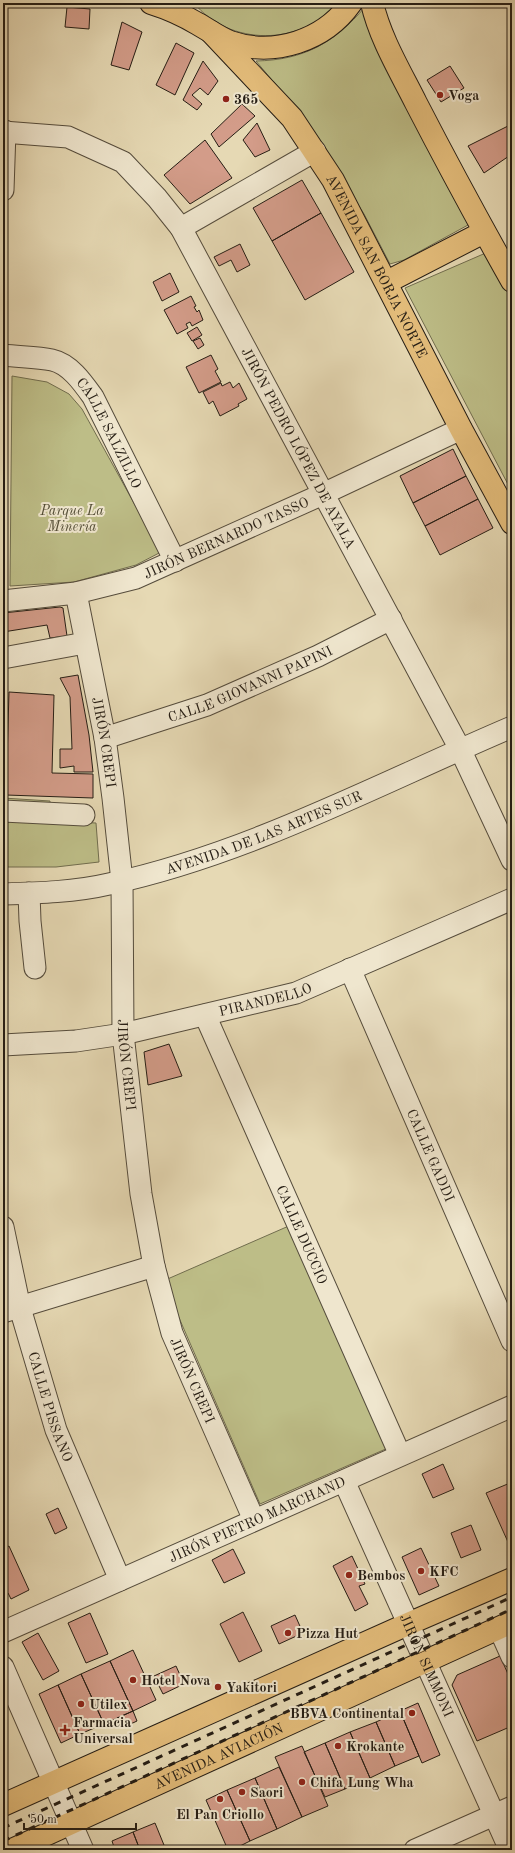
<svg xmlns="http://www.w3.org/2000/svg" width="515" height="1853" font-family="'Old Standard TT',serif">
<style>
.green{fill:#bdbd87;stroke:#716d4e}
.building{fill:#d39c89;stroke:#251d14}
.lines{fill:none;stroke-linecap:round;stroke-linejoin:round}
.minor-casing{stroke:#554c3c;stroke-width:23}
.major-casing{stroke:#251d14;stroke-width:24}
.minor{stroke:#efe6ce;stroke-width:21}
.major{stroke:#e3bc7a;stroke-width:22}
.rail{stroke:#251d14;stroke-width:3;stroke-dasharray:7 7;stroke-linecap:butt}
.poi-dot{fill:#8f2418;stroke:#efe6ce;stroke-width:1.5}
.labels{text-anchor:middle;stroke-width:4;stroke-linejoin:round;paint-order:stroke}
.poi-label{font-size:14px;font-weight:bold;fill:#251d14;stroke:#efe6ce;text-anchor:start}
.street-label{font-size:14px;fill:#251d14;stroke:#efe6ce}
.park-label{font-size:14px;font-style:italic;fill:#534d36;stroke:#efe6ce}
</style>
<rect width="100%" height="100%" fill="#e6d9b4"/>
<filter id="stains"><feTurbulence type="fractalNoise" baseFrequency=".005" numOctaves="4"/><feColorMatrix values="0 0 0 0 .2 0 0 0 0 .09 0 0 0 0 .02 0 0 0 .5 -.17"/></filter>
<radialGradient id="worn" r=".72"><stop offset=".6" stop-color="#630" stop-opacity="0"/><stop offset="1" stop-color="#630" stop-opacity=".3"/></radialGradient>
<path class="green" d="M194 3H337C301 47 229 46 194 3Z
M365 7 467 215 468 225 404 260 390 264 364 214 297 110 256 61C304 60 334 43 365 7Z
M488 252 512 297V492L405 288Z
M12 376 47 382 69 394 82 409 161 552 136 565 74 582 10 586Z
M3 798 50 801V811L3 808Z
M3 819 96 823 99 862 56 867H3Z
M291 1225 388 1448 260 1504 163 1281Z"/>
<path class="building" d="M67 7 90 9 89 29 65 27Z
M122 22 142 32 129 70 111 65Z
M176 43 194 53 175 95 156 85Z
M203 61 218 81 208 95 200 88 192 95 202 104 197 110 183 100Z
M450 66 464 88 441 102 427 80Z
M242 104 255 116 219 147 211 134Z
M257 123 270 150 255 157 243 140Z
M512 124V154L484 173 468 146Z
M205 140 232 178 190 204 164 175Z
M302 180 321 213 272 241 253 208Z
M321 213 354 272 305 300 272 241Z
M240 244 250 265 237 272 231 260 219 266 214 257Z
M170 273 179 292 162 301 153 282Z
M191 296 196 306 194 307 197 312 199 310 203 320 192 326 190 322 186 324 188 328 177 334 164 310Z
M197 327 202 335 192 341 187 333Z
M200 338 204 345 198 349 193 341Z
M211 355 218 369 215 371 221 382 199 393 186 367Z
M230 382 233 388 239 383 247 399 238 404 239 406 220 416 213 401 209 404 203 392 221 383 222 386Z
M453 449 466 476 413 503 400 476Z
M466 476 478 499 425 526 413 503Z
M478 499 493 528 440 555 425 526Z
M60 607 63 608 67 636 50 638 47 625 3 632V613Z
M78 675 89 735 93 772H74V766L60 768V749H72L70 697 60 678Z
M9 692 54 695 52 773 93 774V798L6 795Z
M169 1044 182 1076 148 1085 144 1052Z
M443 1464 454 1489 433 1498 422 1474Z
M510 1483 512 1488V1551L486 1493Z
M58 1508 67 1528 55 1534 46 1514Z
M471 1525 481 1550 461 1558 451 1533Z
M9 1546 29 1590 11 1599 8 1593 3 1597V1549Z
M421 1548 439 1586 419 1595 402 1557Z
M233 1549 245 1573 224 1583 212 1560Z
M352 1556 365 1584 359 1586 368 1604 355 1611 333 1566Z
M243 1612 262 1651 239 1662 220 1624Z
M90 1613 108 1654 86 1663 68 1623Z
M295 1615 303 1633 279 1644 271 1626Z
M38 1633 59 1671 43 1680 22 1642Z
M133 1650 156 1700 133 1711 110 1661Z
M500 1656 512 1683V1726L477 1741 452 1685 457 1675Z
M110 1661 133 1711 104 1724 81 1674Z
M176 1666 184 1684 163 1694 154 1676Z
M81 1674 104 1724 80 1734 58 1685Z
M58 1685 80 1734 61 1743 39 1694Z
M418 1703 440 1755 422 1763 400 1711Z
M133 1711 137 1721 122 1728 117 1718Z
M400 1711 419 1756 395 1766 376 1722Z
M376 1722 395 1766 370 1778 350 1732Z
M350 1732 370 1778 345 1789 325 1743Z
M3 1733 7 1742 3 1744Z
M325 1743 345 1789 325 1797 304 1752Z
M302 1746 328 1806 302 1817 275 1757Z
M279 1767 302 1817 277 1829 255 1778Z
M255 1778 277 1829 250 1841 227 1790Z
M227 1790 250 1841 232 1850H228L206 1800Z
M155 1823 166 1850H140L133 1832Z
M133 1832 140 1850H115L112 1841Z"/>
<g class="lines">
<g class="minor-casing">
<g id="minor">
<path id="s1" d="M3 132 68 137 123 162 157 198 181 228 460 749 512 860"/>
<path d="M3 190 5 131"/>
<path d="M181 228 315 151"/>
<path id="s2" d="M3 355C19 357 37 357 52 360 70 364 83 383 93 397L175 561"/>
<path id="s3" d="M76 593 105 738 113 798 122 881 123 1034 141 1194 154 1266 172 1333 254 1520"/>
<path id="s4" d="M3 601 76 593 136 578 323 494 461 429"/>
<path d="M3 658 85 643"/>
<path id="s5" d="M105 738 207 705 318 656 391 619"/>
<path d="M3 811 84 815"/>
<path d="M29 893 30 921 35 968"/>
<path id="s6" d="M3 894C38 893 75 892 109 884 249 854 380 783 512 727"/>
<path id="s7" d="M350 969 512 1341"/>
<path id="s8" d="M205 1015 400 1455"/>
<path id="s9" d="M3 1045 76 1041 123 1034 296 993 512 899"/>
<path id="s10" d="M3 1227 20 1308 56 1430 120 1580"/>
<path d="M3 1312 154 1266"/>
<path id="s11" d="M344 1481 510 1850"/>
<path d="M499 1628 512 1657"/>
<path id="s12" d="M3 1632 512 1406"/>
<path d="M3 1667 83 1850"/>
<path d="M415 1850 512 1807"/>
</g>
</g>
<g class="major-casing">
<g id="major">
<path d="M151 3C167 8 183 15 198 24 209 30 218 37 230 42 274 57 324 41 351 3"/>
<path d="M372 3C380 38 400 71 416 103 447 163 479 222 512 281"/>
<path id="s13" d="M211 32 292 118 333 180 461 429 512 523"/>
<path d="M387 282 484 232"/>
<path d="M3 1805 408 1624 512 1579"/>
<path id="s14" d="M12 1850 512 1622"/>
</g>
</g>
<use href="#minor" class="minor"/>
<use href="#major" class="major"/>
<path class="rail" d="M3 1828 512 1597
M3 1841 512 1609"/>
</g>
<g class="poi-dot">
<circle cx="440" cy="95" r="4"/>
<circle cx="226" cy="99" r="4"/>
<circle cx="421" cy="1571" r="4"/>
<circle cx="349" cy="1575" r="4"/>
<circle cx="288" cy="1633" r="4"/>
<circle cx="133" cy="1680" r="4"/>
<circle cx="218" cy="1687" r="4"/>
<circle cx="81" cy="1704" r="4"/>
<circle cx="412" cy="1713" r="4"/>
<path d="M63 1724h4v4h4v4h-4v4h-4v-4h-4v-4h4z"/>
<circle cx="338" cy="1746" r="4"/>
<circle cx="302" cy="1782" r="4"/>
<circle cx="242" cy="1792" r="4"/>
<circle cx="220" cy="1799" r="4"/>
</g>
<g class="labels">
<g class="poi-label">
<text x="448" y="100">Voga</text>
<text x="234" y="104">365</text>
<text x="429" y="1576">KFC</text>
<text x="357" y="1580">Bembos</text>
<text x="296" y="1638">Pizza Hut</text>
<text x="141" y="1685">Hotel Nova</text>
<text x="226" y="1692">Yakitori</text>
<text x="89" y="1709">Utilex</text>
<text x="404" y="1718" text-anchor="end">BBVA Continental</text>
<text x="73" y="1727">Farmacia<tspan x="73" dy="16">Universal</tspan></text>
<text x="346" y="1751">Krokante</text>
<text x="310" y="1787">Chifa Lung Wha</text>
<text x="250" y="1797">Saori</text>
<text x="220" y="1819" text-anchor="middle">El Pan Criollo</text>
</g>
<g class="street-label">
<text dy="5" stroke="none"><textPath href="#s13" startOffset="289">AVENIDA SAN BORJA NORTE</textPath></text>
<text dy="5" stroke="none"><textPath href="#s2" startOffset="145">CALLE SALZILLO</textPath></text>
<text dy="5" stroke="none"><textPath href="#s1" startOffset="463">JIRÓN PEDRO LÓPEZ DE AYALA</textPath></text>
<text dy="5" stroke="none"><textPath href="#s4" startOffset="234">JIRÓN BERNARDO TASSO</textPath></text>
<text dy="5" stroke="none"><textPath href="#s5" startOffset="155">CALLE GIOVANNI PAPINI</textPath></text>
<text dy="5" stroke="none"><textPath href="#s3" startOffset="152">JIRÓN CREPI</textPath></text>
<text dy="5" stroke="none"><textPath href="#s6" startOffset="270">AVENIDA DE LAS ARTES SUR</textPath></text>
<text dy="5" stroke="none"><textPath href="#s9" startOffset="267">PIRANDELLO</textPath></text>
<text dy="5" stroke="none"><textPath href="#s3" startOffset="476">JIRÓN CREPI</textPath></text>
<text dy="5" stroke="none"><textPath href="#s7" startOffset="203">CALLE GADDI</textPath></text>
<text dy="5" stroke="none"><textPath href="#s8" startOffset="240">CALLE DUCCIO</textPath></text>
<text dy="5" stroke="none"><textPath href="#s3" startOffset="800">JIRÓN CREPI</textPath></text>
<text dy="5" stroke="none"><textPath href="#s10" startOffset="186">CALLE PISSANO</textPath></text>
<text dy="5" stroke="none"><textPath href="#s12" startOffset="278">JIRÓN PIETRO MARCHAND</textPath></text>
<text dy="5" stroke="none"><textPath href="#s11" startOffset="202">JIRÓN SIMMONI</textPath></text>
<text dy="5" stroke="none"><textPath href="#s14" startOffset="227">AVENIDA AVIACIÓN</textPath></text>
</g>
<g class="park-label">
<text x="72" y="515">Parque La<tspan x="72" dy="16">Minería</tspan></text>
</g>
</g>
<rect width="515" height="1853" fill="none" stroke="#e6d9b4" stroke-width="16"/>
<rect x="4" y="4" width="507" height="1845" fill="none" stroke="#251d14" stroke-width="2"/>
<rect x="8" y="8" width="499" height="1837" fill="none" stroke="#251d14"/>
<path d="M24 1823v6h112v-6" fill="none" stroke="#251d14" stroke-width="2"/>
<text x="30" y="1823" font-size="12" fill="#251d14" stroke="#efe6ce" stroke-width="3" paint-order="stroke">50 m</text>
<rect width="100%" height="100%" filter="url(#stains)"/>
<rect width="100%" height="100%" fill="url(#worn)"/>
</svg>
